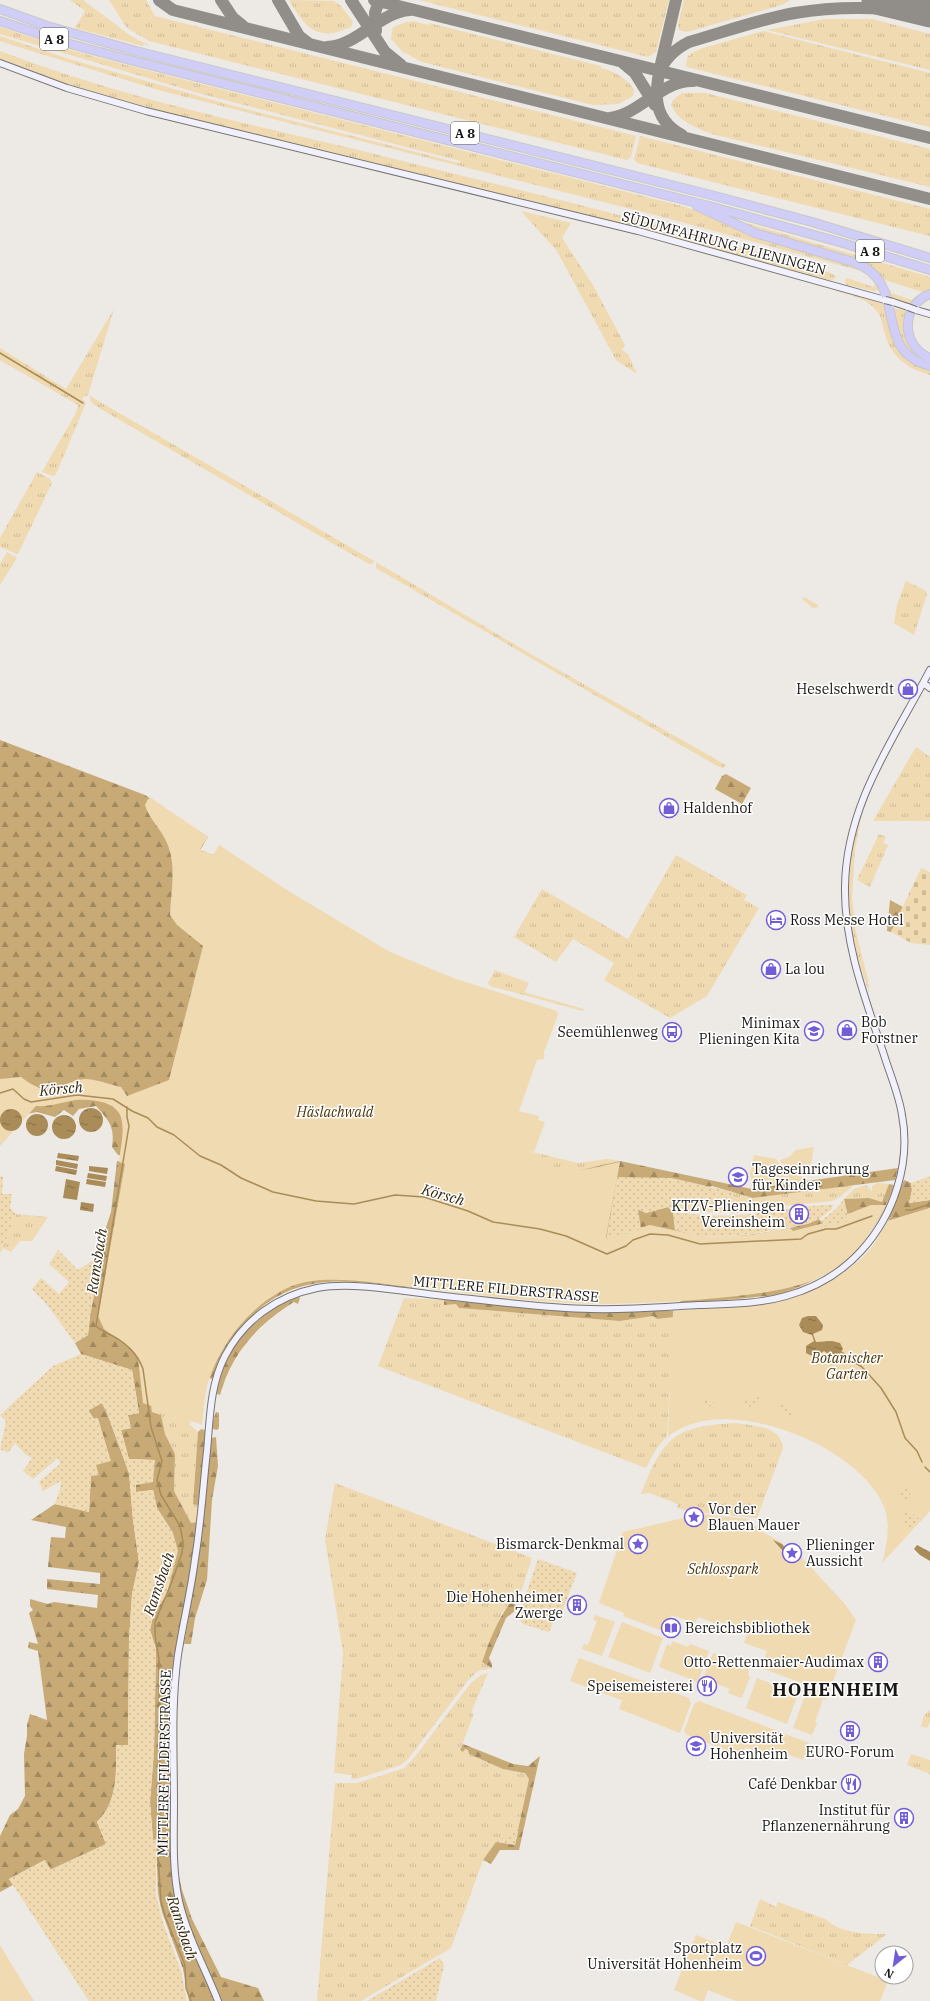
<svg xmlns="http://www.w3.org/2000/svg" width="930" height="2001" font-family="'IBM Plex Serif',serif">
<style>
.grass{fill:url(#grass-tufts)}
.forest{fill:url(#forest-firs)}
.cemetery{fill:url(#cemetery-stones)}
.park{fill:#f0dab1}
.garden{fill:url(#garden-dots)}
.water{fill:url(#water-ripples)}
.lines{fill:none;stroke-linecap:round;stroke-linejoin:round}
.stream{stroke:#a98c58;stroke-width:1.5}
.taxiway{stroke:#918e8a;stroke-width:12}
.runway{stroke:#918e8a;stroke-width:29}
.secondary-casing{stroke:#787570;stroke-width:8}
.highway-casing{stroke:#c8c7c7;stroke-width:10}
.secondary{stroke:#f1f0fd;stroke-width:6}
.highway{stroke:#d0cef7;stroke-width:8}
.secondary-bridge-casing{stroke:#787570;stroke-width:8;stroke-linecap:butt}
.secondary-bridge{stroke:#f1f0fd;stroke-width:6}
.labels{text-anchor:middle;stroke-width:3;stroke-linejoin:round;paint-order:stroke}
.shield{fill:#fff;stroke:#5d5d5b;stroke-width:1}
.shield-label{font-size:13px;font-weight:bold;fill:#181715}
.street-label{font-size:14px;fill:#181715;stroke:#fff}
.poi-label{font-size:14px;fill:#181715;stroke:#fff;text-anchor:end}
.park-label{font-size:14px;font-style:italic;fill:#493408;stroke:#fff}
.water-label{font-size:15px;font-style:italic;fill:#34280f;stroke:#fff}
.district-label{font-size:18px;font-weight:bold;letter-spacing:1px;fill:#181715;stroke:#fff}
</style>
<defs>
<pattern id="grass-tufts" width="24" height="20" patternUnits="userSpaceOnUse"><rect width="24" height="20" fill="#f0dab1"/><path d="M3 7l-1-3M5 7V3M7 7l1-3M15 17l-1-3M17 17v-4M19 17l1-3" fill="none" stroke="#cdba97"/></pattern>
<pattern id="forest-firs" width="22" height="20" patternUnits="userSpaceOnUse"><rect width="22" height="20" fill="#c7aa75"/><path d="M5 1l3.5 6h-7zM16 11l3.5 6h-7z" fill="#a1895f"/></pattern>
<pattern id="cemetery-stones" width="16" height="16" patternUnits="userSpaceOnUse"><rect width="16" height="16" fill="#f0dab1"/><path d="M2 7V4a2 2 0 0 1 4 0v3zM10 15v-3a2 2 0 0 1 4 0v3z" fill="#cdba97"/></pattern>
<pattern id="garden-dots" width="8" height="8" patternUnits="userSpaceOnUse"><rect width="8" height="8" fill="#f0dab1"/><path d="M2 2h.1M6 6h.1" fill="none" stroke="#cdba97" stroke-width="1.8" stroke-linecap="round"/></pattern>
<pattern id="water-ripples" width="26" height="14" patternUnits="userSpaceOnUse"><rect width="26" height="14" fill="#a98c58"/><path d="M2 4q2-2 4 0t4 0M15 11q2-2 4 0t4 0" fill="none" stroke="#897148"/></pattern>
</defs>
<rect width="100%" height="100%" fill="#ede9e4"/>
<path class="grass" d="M70 0H83L131 36 150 46 144 44 143 46 75 28 85 11Z
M109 0H146L155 16 636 136 631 157 627 160 149 41 127 28Z
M289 0 334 1 341 6 353 22 351 27C318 42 306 29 289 0Z
M419 0H669L656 52 648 57Z
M684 0H790L782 5 687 32 679 30 678 25Z
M825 19H872L930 34V70L767 30Z
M413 21 428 25 429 23 601 66V68C616 72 624 77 634 89L633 96 618 104 593 105 422 62 403 52 391 39 393 27 406 22Z
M0 27 70 50 130 66 682 206 709 215 755 236 856 266 871 276 865 272 659 216 162 91 15 46 0 41V36L69 59 234 106 459 163 460 161 198 93 0 34Z
M763 31 930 73V127L687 67 686 65 688 55 690 56 691 53 703 48Z
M0 51C114 95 235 121 354 149 513 188 673 227 831 273L836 277 832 280H829L619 223 123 102 58 82 0 60Z
M682 93H705L930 149V187L712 134C695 127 679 122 671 105L673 100Z
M640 136 930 209V236L637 163 634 159Z
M521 211 571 223 562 238 593 285 625 345 622 350 628 354 637 374 616 360 557 251Z
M733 219 930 277V290L925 293 882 279 871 268 858 260 755 230Z
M847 278 873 287 874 285 880 287V290L874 291 846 285 845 281Z
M837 289 887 305C891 348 896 345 930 368V375C908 369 891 357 885 334 882 325 882 316 875 309 866 298 849 295 836 291Z
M888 290H891V293L912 300 914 297 916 298 911 304 891 298Z
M893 308 907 311C900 334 907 345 925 359L924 361C902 348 896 333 893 308Z
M114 309 88 395 82 398 86 403 56 474 53 476 42 472 76 413 78 405 0 360V348L66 389Z
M90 396 374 561 372 564H369L339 547 94 405 90 400Z
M37 472 50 479 52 483 19 552 17 554 0 547V538Z
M7 552 17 558 0 585V564Z
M376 562 534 656 726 765 723 768 717 766 376 568Z
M906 581 926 591 927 594 914 635 894 623 897 605Z
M804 597 818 605V607L813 608 802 599Z
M916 747 930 757V821H873Z
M863 806 855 850 852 898 856 933 868 979 869 992 860 967 847 908 852 847Z
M879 834 886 837 883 843 888 845 870 887 857 880Z
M676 855 747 895 744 900 759 908 707 996 670 1018 604 980 614 963 573 939 556 962 514 937 542 889 628 939Z
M495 970 529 983 525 991 527 993 584 1009 583 1011 490 986 488 983Z
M520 1149 578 1163 607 1159 620 1161C591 1168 559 1180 533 1162 527 1158 523 1156 520 1149Z
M877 1183 889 1184 882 1202 869 1198 844 1199 854 1189 866 1185 872 1191V1186Z
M850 1184 852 1187 840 1197 832 1201 781 1206 745 1213H732L733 1192 753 1198Z
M16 1214 48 1217 32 1241H20L11 1252 2 1248Z
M404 1298 444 1300V1305L456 1304 460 1308 620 1321 653 1316 657 1319 674 1317 667 1436 656 1449 646 1468 378 1366Z
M150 1399 191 1412 189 1421 192 1422 189 1424 198 1432 193 1504 200 1506 197 1522 191 1523 174 1491 175 1454 165 1434 161 1415 152 1412Z
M736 1423C754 1426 781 1426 783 1448L757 1518 687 1511 677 1508 678 1504 649 1493 641 1494C663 1438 673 1426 736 1423Z
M335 1483 532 1558 522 1589 502 1613 482 1661 492 1668 478 1671 469 1679 409 1758 401 1765 356 1779H351L352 1775 334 1773 343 1653 325 1539Z
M488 1673 472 1710 473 1716 460 1750H468L469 1754 503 1769 525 1773 529 1779 515 1845 496 1842 483 1860 451 1948 361 2001H317L335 1783H357L383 1775 404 1768 414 1758 471 1683 481 1675Z
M930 1710V1722L927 1728 921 1726 924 1715Z
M911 1754 930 1760V1774L907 1765Z
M760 1899 776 1907 778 1902 825 1919C842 1934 866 1934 887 1934L847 1965 750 1926Z"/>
<path class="forest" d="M0 740 145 795 208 837 200 850 213 855 522 1155 536 1164 555 1172H573L620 1161 752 1189 898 1168 895 1180 753 1198 712 1186 637 1209 646 1213 668 1207 673 1212 675 1230C684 1232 695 1236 705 1237 730 1239 797 1230 819 1219L825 1226 849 1221 844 1199 869 1198 882 1202 889 1184 894 1185C876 1239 837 1275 783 1293 775 1296 765 1296 756 1297 731 1300 706 1301 680 1303L681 1300 759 1270 118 1155 112 1147C115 1126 109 1121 96 1106L79 1109 73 1116 64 1110 55 1117 37 1112 27 1114 0 1104Z
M726 774 751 788 742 804 715 789 722 776Z
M890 900 903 907 891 932 887 931Z
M117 1161 127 1162 155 1350 150 1399 152 1412 161 1415 165 1434 175 1454 174 1491 191 1523 197 1522 186 1598 174 1656 171 1841 182 1890 192 1919 221 1977 258 1988 264 2001H189L183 1969 162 1912 158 1894 156 1840H153L150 1802 154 1750 156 1649 150 1630 153 1616 167 1593 173 1533 157 1508 153 1490 136 1492V1485L154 1460 129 1459 121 1430 131 1428 128 1415 139 1413 132 1370 81 1354 75 1343 88 1335 90 1316 101 1258 97 1255 111 1212Z
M904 1180 911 1183 912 1190 909 1203 930 1200V1208L888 1221Z
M321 1274 413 1282V1288C385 1285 355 1280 327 1282 266 1287 235 1327 212 1379L206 1377 241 1319 270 1294Z
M297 1296 300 1298 298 1304 294 1302C258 1324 231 1354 220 1395L217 1394C211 1357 266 1307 297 1296Z
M444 1300 566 1311H673L674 1317 657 1319 653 1316 620 1321 459 1308 456 1304 444 1305Z
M102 1403 107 1413 129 1473 133 1520 139 1562 132 1594 129 1640 128 1746 117 1745C116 1772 118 1802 97 1822L106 1844 50 1870 45 1860 9 1879 13 1885 0 1892V1836L10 1815 18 1809 25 1796 24 1754 27 1736V1725L30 1714 47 1720 38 1651 28 1648 29 1642 38 1644 29 1613 33 1610 30 1606V1599L48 1604 54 1602 97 1608 98 1595 47 1589V1579L100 1584V1573L48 1567 51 1537 65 1538 66 1527 31 1520 55 1504 89 1512 91 1476 96 1465 97 1418 94 1419 88 1410Z
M216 1412 219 1413V1428L217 1430 213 1429V1421Z
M201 1429 205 1430 200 1506 193 1504 198 1432Z
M216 1437 218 1466 212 1500 207 1580 195 1618 191 1644H184L200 1551 211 1438Z
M511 1602 516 1605V1610L506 1618 489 1658 492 1664V1668L482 1662C490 1640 497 1620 511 1602Z
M463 1744 513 1764 528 1766 540 1756 519 1850H500L491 1864 483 1860 496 1842 515 1844 529 1779 525 1773 503 1769 469 1754 468 1750 465 1749 463 1752 460 1750Z"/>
<path class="cemetery" d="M921 868 930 872V945L911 943 891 932Z"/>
<path class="park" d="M151 798 208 837 200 849 203 852 205 851 213 855 219 845 287 890 390 952 456 979 557 1011 558 1015 544 1052V1059L537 1060 519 1111 539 1116 538 1120 545 1122 534 1152 525 1150 523 1154C557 1181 581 1170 620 1162L606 1237 650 1225 705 1237 751 1235 790 1228 793 1231 824 1223 871 1205H886C875 1226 862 1248 843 1263 810 1289 768 1292 728 1297 689 1301 649 1303 610 1304 547 1304 483 1295 420 1288 384 1285 325 1272 292 1286 254 1302 223 1339 210 1377 204 1391 204 1410 202 1425L143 1403 138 1358 134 1352 104 1329 98 1316 125 1164 119 1162C120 1150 124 1135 122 1122 120 1101 92 1099 76 1100 62 1102 50 1107 36 1106L0 1146V1079L21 1077C53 1101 53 1084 84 1079 92 1078 112 1085 121 1087L127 1096 169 1080 203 946 177 925 170 915C171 888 178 862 164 837 158 826 149 818 145 805L148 799Z
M814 1147 811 1164 803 1166 804 1170 809 1172V1176L781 1163 780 1160 789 1157 796 1150Z
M754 1155 776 1159 782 1169 809 1180 753 1188 750 1174Z
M930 1208V1511L882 1563C887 1545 891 1525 884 1507 860 1445 722 1390 668 1437L673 1311C745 1305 807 1308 864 1256 874 1247 881 1232 888 1221Z
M685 1512 748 1519 759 1530 779 1541 803 1559 845 1604 856 1620 830 1689 804 1680 802 1683 761 1668 767 1651 744 1643 747 1635 727 1628 728 1625 718 1621 717 1624 698 1617 695 1623 671 1615 665 1632 623 1616 624 1613 599 1603 623 1532 683 1518Z
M595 1615 615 1622 602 1656 582 1649 584 1644 588 1645 597 1621 593 1620Z
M622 1622 663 1638 650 1673 608 1657Z
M672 1641 688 1647 690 1644 709 1651 698 1682 659 1667 667 1644 671 1646Z
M713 1653 737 1662V1664L749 1669 748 1675 750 1677 742 1698 728 1693 730 1689 703 1679Z
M579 1658 689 1698 691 1703 680 1733 619 1709 622 1700 570 1681Z
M757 1678 798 1694 787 1724 746 1708Z
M808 1688 827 1696 826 1700 823 1699 815 1722 817 1723 812 1735 793 1728Z
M699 1701 809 1743 803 1760 777 1750 774 1758 745 1747 742 1756 687 1735 684 1731 694 1704Z
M736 1922 888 1981 880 2001H736L708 1990 704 2001H700L674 1990 696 1935 726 1947Z
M0 1945 34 2001H0Z"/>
<path class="garden" d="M0 1176 3 1177 2 1194H12L10 1208 16 1214 0 1254Z
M930 1176V1200L909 1203 912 1190 911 1183Z
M617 1177 672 1178 733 1192 732 1213 700 1212 668 1207 646 1213 638 1209 641 1229 606 1240Z
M844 1199 849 1221 825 1226 821 1221 837 1208Z
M833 1205 832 1209 819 1219 808 1224 751 1234 705 1237 675 1230 673 1212C699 1215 724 1217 750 1214 778 1211 805 1205 833 1205Z
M58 1250 78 1270 92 1261 97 1255 101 1258 90 1316 88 1335 75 1343 48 1306 32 1289 41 1278 59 1294 69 1282 49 1264Z
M81 1354 132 1370 139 1413 128 1415 131 1428 121 1430 129 1459 155 1460 153 1482 136 1485V1492L153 1490 157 1508 173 1533 178 1551 167 1593 153 1616 150 1630 156 1649 154 1750 150 1802 153 1840 156 1839V1894L162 1920 181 1971 187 2001H89L9 1879 45 1860 51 1870 106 1844 97 1822C118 1802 116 1772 116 1745H128L129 1640 132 1594 139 1562 133 1520 129 1473 107 1413 102 1403 88 1411 94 1419 98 1418 111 1461 96 1465 99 1475 91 1476 89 1512 55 1504 60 1489 61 1481 43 1491 39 1482 60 1464 58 1458 33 1479 23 1471 32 1458 25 1454 15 1443 8 1453 0 1449 6 1421 0 1415 53 1366Z
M704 1397 717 1404 716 1408 700 1403Z
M760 1397 761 1403 748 1407 744 1400Z
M782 1402 797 1413 794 1417 785 1414 779 1407Z
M908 1488 911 1497 905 1501 904 1498 902 1499 899 1491Z
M908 1509 919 1519 909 1530 904 1525 903 1512Z
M538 1559 577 1573 561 1614 557 1613 549 1632 523 1624 518 1618Z
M519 1828 515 1845 496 1842Z
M440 1958 444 1965 436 2001H367Z"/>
<path class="water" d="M79 1120a12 12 0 1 1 24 0a12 12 0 1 1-24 0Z
M0 1120a11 11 0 1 1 22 0a11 11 0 1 1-22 0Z
M26 1125a11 11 0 1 1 22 0a11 11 0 1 1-22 0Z
M52 1127a12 12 0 1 1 24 0a12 12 0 1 1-24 0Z
M58 1153 79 1156 78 1161 57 1158Z
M56 1160 78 1164 77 1169 56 1165Z
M56 1166 77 1170 76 1175 55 1171Z
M89 1166 108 1168 107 1174 89 1171Z
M88 1173 107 1176 106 1181 87 1178Z
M66 1179 80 1182 77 1200 63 1198Z
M87 1179 106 1182 105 1187 86 1184Z
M81 1202 94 1204 93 1212 80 1210Z
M808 1316H816L823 1325 822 1330 813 1334 816 1342 832 1341 840 1343 843 1349 839 1355 828 1354 824 1351 817 1356 810 1355 806 1353V1346L814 1341 812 1335 803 1332 799 1325 802 1318Z
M773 1540 782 1544 787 1551H783Z
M917 1545 930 1552V1561L920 1555 914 1549Z"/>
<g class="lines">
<path class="stream" d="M0 353 83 403
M0 1093 13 1089 24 1099 31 1102 77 1095 113 1099 132 1111 148 1118 157 1127 174 1135 200 1156 221 1165 241 1178 273 1192 316 1201 354 1204 395 1195 424 1197 468 1211 493 1222 540 1229 566 1236 607 1254 626 1246 633 1240 650 1234 668 1235 700 1244 801 1239 808 1234 826 1229H836L872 1216
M127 1107V1117L129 1126 96 1326C100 1330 104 1331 109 1334 125 1342 137 1352 143 1369L151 1427 162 1461 157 1480 161 1495 180 1526 183 1542 182 1553 171 1584 155 1622V1635L159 1659 160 1809 158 1857 161 1901 165 1916 185 1965 186 1988 191 2001
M906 1210H912L930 1204
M841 1352 846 1355
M851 1360 862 1367 881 1388 896 1412 905 1438 917 1451 922 1462
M925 1467 930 1472"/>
<path class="taxiway" d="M159 0 173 10 930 199
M221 0 233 18 243 26
M278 0 299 36 308 43
M351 0 385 52 401 65
M374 0 930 138
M676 0C672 17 668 34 664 51 657 82 646 116 682 135
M376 31 375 13 379 0
M327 47C358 46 379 12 410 10
M623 63 635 73 655 105
M659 73C665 58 675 49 689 42 724 32 760 19 795 13 841 5 885 7 930 13
M610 118C640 114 662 80 693 81"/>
<path class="runway" d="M876 0 930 13"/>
<g class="secondary-casing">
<path id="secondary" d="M0 63 67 88 146 111 638 231 885 300
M893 302 908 307
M916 310 930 314
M923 683 930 688
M218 2001C205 1968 187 1936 179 1901 172 1869 174 1835 174 1803 174 1754 171 1704 178 1655 183 1623 191 1591 195 1559 201 1523 203 1487 207 1451 210 1418 210 1385 225 1356 244 1320 277 1296 317 1288 354 1281 405 1292 444 1296 493 1301 542 1308 591 1309 627 1310 663 1307 699 1305 728 1304 758 1304 786 1296 815 1288 841 1273 861 1251 894 1215 911 1163 902 1115 899 1095 891 1077 885 1058 867 1003 844 946 845 887 846 804 893 741 930 670"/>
</g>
<g class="highway-casing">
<path id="highway" d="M0 9 47 26 136 51 711 195 812 222 930 258
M0 21 63 42 130 60 709 206 843 243 930 270
M697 206 755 233 853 262C912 282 869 350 930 366
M930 294C900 306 901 346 930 358"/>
</g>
<use href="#secondary" class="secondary"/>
<use href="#highway" class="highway"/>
<g class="secondary-bridge-casing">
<path id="secondary-bridge" d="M885 300 893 302
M908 307 916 310"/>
</g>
<use href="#secondary-bridge" class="secondary-bridge"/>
</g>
<defs>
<g id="shop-ring" transform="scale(1)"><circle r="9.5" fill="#fff" stroke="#725dd7" stroke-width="1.5"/><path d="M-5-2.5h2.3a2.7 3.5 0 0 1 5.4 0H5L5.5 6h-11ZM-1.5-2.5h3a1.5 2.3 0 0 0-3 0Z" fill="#725dd7"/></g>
<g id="hotel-ring" transform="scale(1)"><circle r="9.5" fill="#fff" stroke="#725dd7" stroke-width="1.5"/><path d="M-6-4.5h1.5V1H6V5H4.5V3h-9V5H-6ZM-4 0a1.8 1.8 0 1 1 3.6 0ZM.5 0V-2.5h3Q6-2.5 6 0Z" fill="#725dd7"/></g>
<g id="school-ring" transform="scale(1)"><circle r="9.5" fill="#fff" stroke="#725dd7" stroke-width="1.5"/><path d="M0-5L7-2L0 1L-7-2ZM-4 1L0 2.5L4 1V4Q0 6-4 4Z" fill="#725dd7"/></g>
<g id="bus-ring" transform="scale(1)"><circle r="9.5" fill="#fff" stroke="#725dd7" stroke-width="1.5"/><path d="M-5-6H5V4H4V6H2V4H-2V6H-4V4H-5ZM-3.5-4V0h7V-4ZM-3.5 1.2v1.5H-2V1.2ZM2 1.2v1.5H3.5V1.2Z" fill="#725dd7"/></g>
<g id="building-ring" transform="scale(1)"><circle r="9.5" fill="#fff" stroke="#725dd7" stroke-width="1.5"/><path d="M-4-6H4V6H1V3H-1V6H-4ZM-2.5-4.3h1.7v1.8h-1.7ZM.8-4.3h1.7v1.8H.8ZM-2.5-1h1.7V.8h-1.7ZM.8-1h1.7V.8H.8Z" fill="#725dd7"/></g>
<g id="sight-ring" transform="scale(1)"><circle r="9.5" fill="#fff" stroke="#725dd7" stroke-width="1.5"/><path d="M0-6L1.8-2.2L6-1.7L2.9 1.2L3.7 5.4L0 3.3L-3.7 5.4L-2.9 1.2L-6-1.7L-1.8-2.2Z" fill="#725dd7"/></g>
<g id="library-ring" transform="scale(1)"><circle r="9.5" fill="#fff" stroke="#725dd7" stroke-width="1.5"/><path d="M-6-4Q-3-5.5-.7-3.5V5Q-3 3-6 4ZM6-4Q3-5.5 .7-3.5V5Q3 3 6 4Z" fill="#725dd7"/></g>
<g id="restaurant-ring" transform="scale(1)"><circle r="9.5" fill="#fff" stroke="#725dd7" stroke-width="1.5"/><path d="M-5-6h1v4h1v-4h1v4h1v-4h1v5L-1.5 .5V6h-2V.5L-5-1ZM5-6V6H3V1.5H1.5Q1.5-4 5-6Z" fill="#725dd7"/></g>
<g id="university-ring" transform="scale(1)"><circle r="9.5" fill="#fff" stroke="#725dd7" stroke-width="1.5"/><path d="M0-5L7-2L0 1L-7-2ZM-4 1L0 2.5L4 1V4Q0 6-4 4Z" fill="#725dd7"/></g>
<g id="stadium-ring" transform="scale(1)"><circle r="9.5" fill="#fff" stroke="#725dd7" stroke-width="1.5"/><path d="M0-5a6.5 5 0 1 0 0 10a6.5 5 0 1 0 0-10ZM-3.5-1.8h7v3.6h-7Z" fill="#725dd7"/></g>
</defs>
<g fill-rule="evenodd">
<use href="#shop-ring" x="908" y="689"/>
<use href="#shop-ring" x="669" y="808"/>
<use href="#hotel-ring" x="776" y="920"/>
<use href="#shop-ring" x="771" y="969"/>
<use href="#shop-ring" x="847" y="1030"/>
<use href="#school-ring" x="814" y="1031"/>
<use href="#bus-ring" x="672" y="1032"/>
<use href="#school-ring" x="738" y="1177"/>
<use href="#building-ring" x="799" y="1214"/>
<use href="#sight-ring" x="694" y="1517"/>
<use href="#sight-ring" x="638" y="1544"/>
<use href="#sight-ring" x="792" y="1553"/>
<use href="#building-ring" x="577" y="1605"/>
<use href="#library-ring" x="671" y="1628"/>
<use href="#building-ring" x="878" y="1662"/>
<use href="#restaurant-ring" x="707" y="1686"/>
<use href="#building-ring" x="850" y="1731"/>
<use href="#university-ring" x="696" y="1746"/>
<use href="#restaurant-ring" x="851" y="1784"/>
<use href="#building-ring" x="904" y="1818"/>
<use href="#stadium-ring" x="756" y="1956"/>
</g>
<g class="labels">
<g class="shield">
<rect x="40" y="28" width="28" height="22" rx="3"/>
<rect x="451" y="122" width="28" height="22" rx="3"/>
<rect x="856" y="240" width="28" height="22" rx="3"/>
</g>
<g class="shield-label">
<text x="54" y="44">A 8</text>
<text x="465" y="138">A 8</text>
<text x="870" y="256">A 8</text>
</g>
<g class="street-label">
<text transform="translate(724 243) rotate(15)" y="5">SÜDUMFAHRUNG PLIENINGEN</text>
<text transform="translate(506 1289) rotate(5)" y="5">MITTLERE FILDERSTRASSE</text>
<text transform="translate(164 1763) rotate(-89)" y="5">MITTLERE FILDERSTRASSE</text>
</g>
<g class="poi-label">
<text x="894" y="694">Heselschwerdt</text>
<text x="683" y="813" text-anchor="start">Haldenhof</text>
<text x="790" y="925" text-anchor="start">Ross Messe Hotel</text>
<text x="785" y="974" text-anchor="start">La lou</text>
<text x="861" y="1027" text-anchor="start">Bob<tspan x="861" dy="16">Forstner</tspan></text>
<text x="800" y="1028">Minimax<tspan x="800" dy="16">Plieningen Kita</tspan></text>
<text x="658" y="1037">Seemühlenweg</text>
<text x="752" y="1174" text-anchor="start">Tageseinrichrung<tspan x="752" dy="16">für Kinder</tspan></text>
<text x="785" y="1211">KTZV-Plieningen<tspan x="785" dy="16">Vereinsheim</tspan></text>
<text x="708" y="1514" text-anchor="start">Vor der<tspan x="708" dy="16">Blauen Mauer</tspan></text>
<text x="624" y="1549">Bismarck-Denkmal</text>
<text x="806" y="1550" text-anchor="start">Plieninger<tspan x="806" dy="16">Aussicht</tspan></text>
<text x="563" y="1602">Die Hohenheimer<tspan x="563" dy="16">Zwerge</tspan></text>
<text x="685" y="1633" text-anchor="start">Bereichsbibliothek</text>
<text x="864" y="1667">Otto-Rettenmaier-Audimax</text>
<text x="693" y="1691">Speisemeisterei</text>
<text x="710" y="1743" text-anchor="start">Universität<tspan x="710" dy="16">Hohenheim</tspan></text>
<text x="850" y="1757" text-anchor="middle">EURO-Forum</text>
<text x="837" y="1789">Café Denkbar</text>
<text x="890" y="1815">Institut für<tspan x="890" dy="16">Pflanzenernährung</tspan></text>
<text x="742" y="1953">Sportplatz<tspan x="742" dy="16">Universität Hohenheim</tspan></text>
</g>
<g class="park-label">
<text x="335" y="1117">Häslachwald</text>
<text x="847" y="1363">Botanischer<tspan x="847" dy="16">Garten</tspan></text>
<text x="723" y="1574">Schlosspark</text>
</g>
<g class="water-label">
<text transform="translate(61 1089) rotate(-5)" y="5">Körsch</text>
<text transform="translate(443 1195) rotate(16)" y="5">Körsch</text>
<text transform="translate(97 1261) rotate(-81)" y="5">Ramsbach</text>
<text transform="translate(159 1584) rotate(-71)" y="5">Ramsbach</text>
<text transform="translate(182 1928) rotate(72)" y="5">Ramsbach</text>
</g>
<g class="district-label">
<text x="836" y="1696">HOHENHEIM</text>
</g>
</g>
<g transform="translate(894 1965) rotate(210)"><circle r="19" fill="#ffffff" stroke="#a3a2a1"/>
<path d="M0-3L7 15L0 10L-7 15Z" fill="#725dd7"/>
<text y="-6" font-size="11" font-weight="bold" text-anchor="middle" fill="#181715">N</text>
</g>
</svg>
